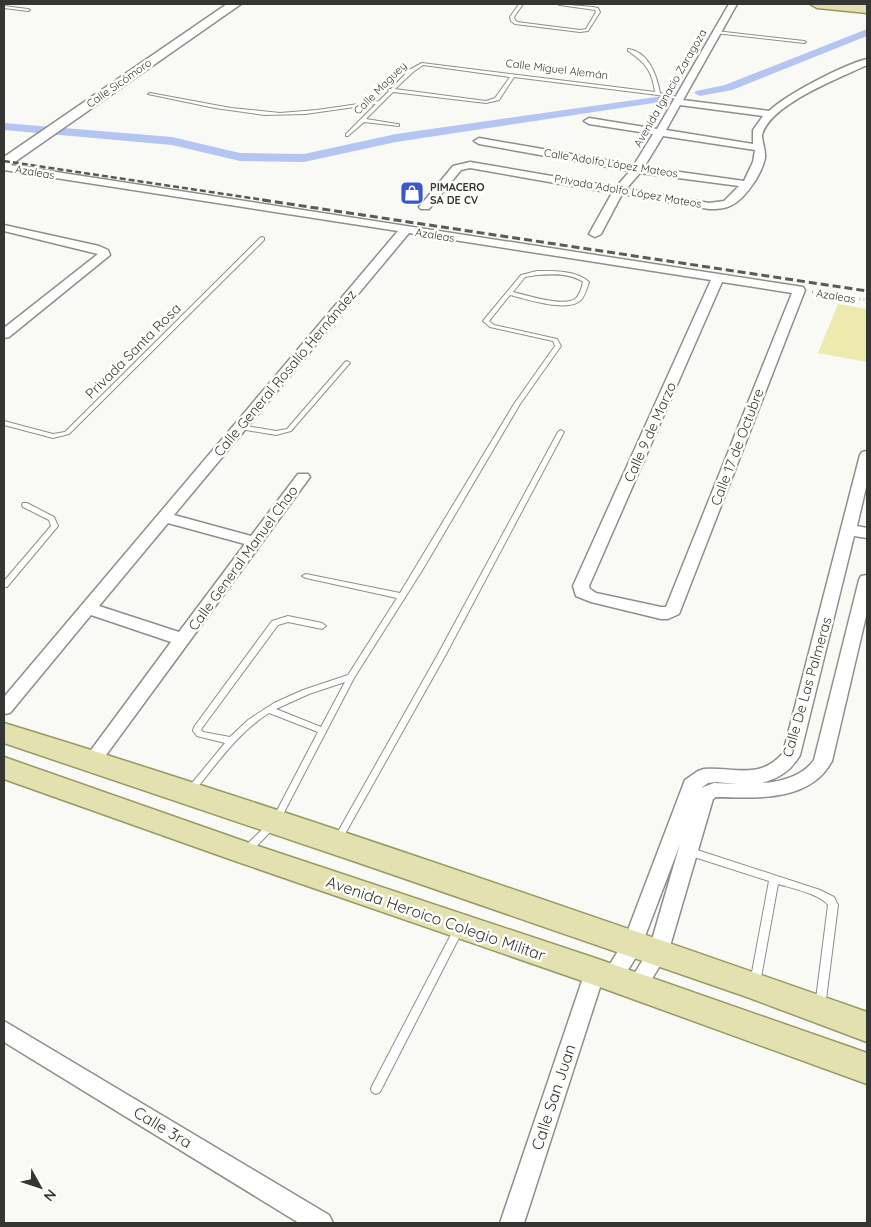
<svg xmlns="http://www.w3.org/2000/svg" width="871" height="1227" font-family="Quicksand,sans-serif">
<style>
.green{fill:#eceaad}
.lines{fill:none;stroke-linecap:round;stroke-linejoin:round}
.canal{fill:#b4c5f1;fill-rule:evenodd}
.lane-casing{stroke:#8e8e8b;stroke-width:2}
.street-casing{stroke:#8e8e8b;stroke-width:3}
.secondary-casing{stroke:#8e8e8b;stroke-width:3}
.primary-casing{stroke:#9a9861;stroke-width:3}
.path{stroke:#b5b5b2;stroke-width:2.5;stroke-dasharray:1 3;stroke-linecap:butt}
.lane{fill:#fff;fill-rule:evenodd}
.street{fill:#fff;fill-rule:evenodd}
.secondary{fill:#fff;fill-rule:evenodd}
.primary{fill:#e3e1af;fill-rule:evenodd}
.rail-far1{stroke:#5a5a58;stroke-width:2.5;stroke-dasharray:6 3;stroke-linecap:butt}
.rail{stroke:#5a5a58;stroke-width:3;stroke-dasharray:8 4;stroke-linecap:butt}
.labels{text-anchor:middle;stroke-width:5;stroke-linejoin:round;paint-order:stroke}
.far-street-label{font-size:11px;fill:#353533;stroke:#fffffe}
.far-poi-label{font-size:11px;font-weight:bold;fill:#353533;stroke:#fffffe;text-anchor:start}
.street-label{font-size:14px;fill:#353533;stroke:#fffffe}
.near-street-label{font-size:16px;fill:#353533;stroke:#fffffe}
</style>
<rect width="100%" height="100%" fill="#f9f9f6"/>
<path class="green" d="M838 304 867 309V362L818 353Z"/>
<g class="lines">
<path class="canal" d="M867 29V36L732 90 700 96 694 93 696 91 725 85Z
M663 96 669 99 667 101 396 142 304 162 240 161 172 145 4 130V123L172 137 240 153 304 154 396 134Z"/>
<g class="lane-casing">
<path id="lane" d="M519 4H523L514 17 515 20 517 22 580 30 586 29 596 12 595 10 560 5 558 4 593 7 598 8 600 12 588 31 580 32 515 24 511 21 510 17Z
M4 6 28 9 30 10 28 11 4 8Z
M716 31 804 41 806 42 804 43 715 33 714 32Z
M628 49C649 52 657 76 660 93L681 98V100L658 95 514 77 499 100 486 103 393 92 366 119 397 124H399V126L364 122 348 136H346V134L376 104 305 114 264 115 215 108 148 94 150 93 231 108 280 113 317 110 379 101 389 91 388 89H391L409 70 422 63 655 92C652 71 646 63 628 51ZM423 65 510 77 495 98 486 101 395 89 413 72Z
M262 237 264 238V240L69 434 53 438 4 425V421L53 434 65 432 260 238Z
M537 271C553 271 576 270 589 282 587 288 585 296 581 300 568 313 526 299 510 295L489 321 494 325 557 339 561 346 520 404 423 569 354 678 278 824 249 854 246 855 243 854 242 851 243 848 272 820 318 732 269 713C237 733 216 765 193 793L190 794 187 793 186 791 187 789 225 743 197 736 193 731 194 727 272 621 288 616 322 623 326 626 322 629 288 622 278 625 202 728 201 730 203 732 230 737 248 720 274 703 303 690 348 675 397 598 306 578 302 576 306 574 400 593 514 404 555 346 553 341 490 327 483 321 521 275ZM537 275C552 274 570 273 583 282 582 287 580 293 577 297 568 309 526 295 513 292L525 277ZM345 682 321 727 276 709 309 694Z
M347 361 350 363 349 364 291 431 276 435 240 429 237 427 240 425 276 431 287 429 345 362Z
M561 430 564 432 445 656 341 841 338 843 335 841 334 839 335 837 437 656 558 432Z
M23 503H27L54 517 58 526 7 587H4V581L51 526 49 520 23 507 22 505Z
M688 847 820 890 834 897 838 905 825 1007 823 1010 820 1011 817 1010 815 1007 828 905C820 894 791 888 778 884L760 983 758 986 755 987 752 986 750 983 769 881 685 854 684 851 685 848Z
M459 924 462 925 464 928 380 1092 376 1094 372 1092 371 1089 372 1086 456 925Z"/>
</g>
<g class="street-casing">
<path id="street" d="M729 4H737L683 100 769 111C787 94 843 65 867 59V65C840 78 770 104 762 135 762 143 766 150 765 158 762 173 746 198 732 205 725 209 717 209 709 209L622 194 601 234 595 237 589 234 612 193 470 168 461 170 429 209H421L419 207 453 166 470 162 616 187 630 171 479 144 474 141 479 138 634 165 653 134 589 124 584 121 589 118 657 129ZM680 105 763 116 753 130V144L666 130ZM663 136 755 150 753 162 744 181 644 167ZM640 173 739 186 724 201 709 203 626 189Z
M4 164 803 287 805 290 679 614 668 619H661L591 602 576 596 573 586 711 280 409 233 174 515 251 536 298 474H308L310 477 98 766 92 768 86 766 83 761 171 642 91 615 10 713 4 714V697L398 231 4 170ZM722 282 792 293 666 607H661L596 593 590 589 589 586ZM168 523 245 544 179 632 99 606Z
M4 225 99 246 108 250 110 255 9 337 4 338V328L98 254 4 231Z
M867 451V483L857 526 867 528V538L854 536 800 755C791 771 779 778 762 783 781 782 803 776 814 760L859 580 861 576 867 575V612L832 761C810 802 757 798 716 797L713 799 668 953 643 993 636 996 629 993 626 987 649 950 680 844 639 952 619 985 612 988 605 985 602 981 524 1223H500L585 972 588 966 595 963 602 966 605 972 623 943 685 780 698 771 704 769C735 767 760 780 783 753L860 455 862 452ZM716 782 738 784 714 783 701 788 708 783Z
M4 1021 329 1215 333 1223H299L4 1042Z"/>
</g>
<g class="secondary-casing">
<path id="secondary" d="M227 4H241L9 166 4 167V157Z"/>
</g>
<g class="primary-casing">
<path id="primary" d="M810 4 867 5V13L817 8Z
M4 723C294 812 581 912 867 1012V1042L747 997 365 865 4 743Z
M4 757 255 845 595 958 867 1053V1084L594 985 235 861 4 779Z"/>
</g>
<path class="path" d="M812 292 867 300"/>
<use href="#lane" class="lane"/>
<use href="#street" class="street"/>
<use href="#secondary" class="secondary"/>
<use href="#primary" class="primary"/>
<path class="rail-far1" d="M4 161 271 201"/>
<path class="rail" d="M263 200 867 291"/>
</g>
<defs>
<g id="shop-square" transform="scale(1.25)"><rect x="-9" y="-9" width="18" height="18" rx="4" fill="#3958ca" stroke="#fffffe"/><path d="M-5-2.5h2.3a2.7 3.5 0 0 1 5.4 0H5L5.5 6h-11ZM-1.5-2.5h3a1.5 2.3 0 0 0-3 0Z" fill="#fff"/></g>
</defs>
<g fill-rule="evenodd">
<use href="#shop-square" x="412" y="193"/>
</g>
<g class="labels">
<g class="far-street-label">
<text transform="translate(557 69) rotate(7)" y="4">Calle Miguel Alemán</text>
<text transform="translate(119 83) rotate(-35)" y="4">Calle Sicómoro</text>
<text transform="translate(380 88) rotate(-45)" y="4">Calle Maguey</text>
<text transform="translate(670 88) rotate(-60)" y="4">Avenida Ignacio Zaragoza</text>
<text transform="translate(611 163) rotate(9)" y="4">Calle Adolfo López Mateos</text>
<text transform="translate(35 172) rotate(9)" y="4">Azaleas</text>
<text transform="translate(628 191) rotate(10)" y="4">Privada Adolfo López Mateos</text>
<text transform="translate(435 235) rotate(9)" y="4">Azaleas</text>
<text transform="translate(836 296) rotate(9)" y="4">Azaleas</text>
</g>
<g class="far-poi-label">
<text x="430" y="191">PIMACERO<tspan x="430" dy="13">SA DE CV</tspan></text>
</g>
<g class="street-label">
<text transform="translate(133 351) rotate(-45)" y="5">Privada Santa Rosa</text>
<text transform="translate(285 373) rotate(-50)" y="5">Calle General Rosalío Hernández</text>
<text transform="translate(650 432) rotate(-66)" y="5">Calle 9 de Marzo</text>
<text transform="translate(737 447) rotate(-69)" y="5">Calle 17 de Octubre</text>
<text transform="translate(243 558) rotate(-54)" y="5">Calle General Manuel Chao</text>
<text transform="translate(807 687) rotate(-74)" y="5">Calle De Las Palmeras</text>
</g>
<g class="near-street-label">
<text transform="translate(436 918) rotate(19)" y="6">Avenida Heroico Colegio Militar</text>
<text transform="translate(553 1097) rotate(-72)" y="6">Calle San Juan</text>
<text transform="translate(163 1127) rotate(31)" y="6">Calle 3ra</text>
</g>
</g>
<rect width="871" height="1227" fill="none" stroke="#353533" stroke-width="10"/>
<g transform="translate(40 1187) rotate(130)" stroke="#fffffe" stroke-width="4" paint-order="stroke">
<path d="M0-4L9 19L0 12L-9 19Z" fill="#353533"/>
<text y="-8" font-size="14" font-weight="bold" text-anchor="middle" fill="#353533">N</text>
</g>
</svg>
